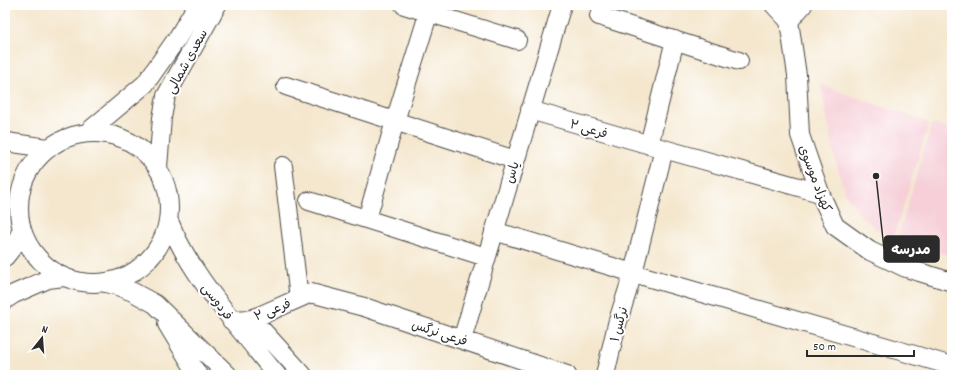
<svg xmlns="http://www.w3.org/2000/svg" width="957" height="380" font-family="Dekko,'Playpen Sans Arabic',sans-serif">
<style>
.built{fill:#f6cfd8}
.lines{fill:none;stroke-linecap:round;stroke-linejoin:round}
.minor-casing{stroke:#494743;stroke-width:20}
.minor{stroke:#fff;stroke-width:18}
.labels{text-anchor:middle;stroke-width:4;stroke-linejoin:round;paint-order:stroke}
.street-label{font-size:13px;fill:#2b2b2b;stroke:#fff}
.leader{fill:none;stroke:#2b2b2b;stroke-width:1.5}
.callout-dot{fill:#2b2b2b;stroke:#fff;stroke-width:1.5}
.callout{fill:#2b2b2b;stroke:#2b2b2b;stroke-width:1.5}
.callout-label{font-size:14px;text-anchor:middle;font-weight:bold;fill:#fff}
</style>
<rect width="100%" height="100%" fill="#fff"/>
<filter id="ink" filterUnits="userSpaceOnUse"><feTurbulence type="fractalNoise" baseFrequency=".025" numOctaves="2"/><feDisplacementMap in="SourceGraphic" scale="8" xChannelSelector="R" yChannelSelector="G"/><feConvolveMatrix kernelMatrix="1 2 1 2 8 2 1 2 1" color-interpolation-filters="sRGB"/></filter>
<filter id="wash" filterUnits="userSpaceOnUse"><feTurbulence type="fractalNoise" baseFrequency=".012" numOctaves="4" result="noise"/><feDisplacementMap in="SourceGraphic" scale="16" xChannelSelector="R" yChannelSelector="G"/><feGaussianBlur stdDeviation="0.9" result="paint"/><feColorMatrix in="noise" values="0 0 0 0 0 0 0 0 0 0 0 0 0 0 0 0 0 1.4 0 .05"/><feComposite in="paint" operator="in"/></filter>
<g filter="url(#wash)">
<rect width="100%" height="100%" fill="#f4e7ce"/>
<path class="built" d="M821 85 929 123 894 237 879 231 860 215 845 193 835 159Z
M932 124 952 130V256L897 240Z"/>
</g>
<g filter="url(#ink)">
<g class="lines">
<g class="minor-casing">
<path id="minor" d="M404 5 517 40
M774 5 789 21 797 75 800 135 820 193 835 226 870 251 906 268 952 282
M599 16 739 61
M789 21 803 5
M286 86 515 160
M530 110 664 149 820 193
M88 132 145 84 178 37 197 5
M19 208a75 75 0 1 1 150 0a75 75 0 1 1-150 0Z
M5 141 13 143 47 148
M649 145 675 40
M283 166 299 298
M158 167 162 118 166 96 217 5
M309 201 486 257
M367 219 395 121 431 5
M169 221C187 266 219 304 250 342 259 353 267 364 277 375
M494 231 633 273 952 366
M5 257 16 243 21 231
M105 283 115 285 133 292 155 304 228 375
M5 300 14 294 48 279 64 277
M252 319 303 375
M231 320 252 319 311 293 364 307 567 375
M167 324 198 375
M462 340 562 5
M605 375 617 324 633 273 664 149"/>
</g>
<use href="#minor" class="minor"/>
</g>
</g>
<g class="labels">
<g class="street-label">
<text transform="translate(186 61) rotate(-61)" y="5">سعدی شمالی</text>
<text transform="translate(589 128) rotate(16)" y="5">فرعی ۲</text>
<text transform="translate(511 172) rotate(-73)" y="5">یاس</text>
<text transform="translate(816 178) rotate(69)" y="5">کهزاد موسوی</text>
<text transform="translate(218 301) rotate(53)" y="5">فردوسی</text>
<text transform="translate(272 309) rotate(-22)" y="5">فرعی ۲</text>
<text transform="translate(618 324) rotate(-75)" y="5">نرگس ۱</text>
<text transform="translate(440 332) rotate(18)" y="5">فرعی نرگس</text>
</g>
</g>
<path class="leader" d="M876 176L884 249"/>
<circle class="callout-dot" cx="876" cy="176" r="4"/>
<rect class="callout" x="884" y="236" width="55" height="26" rx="4"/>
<g class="callout-label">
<text x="911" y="254">مدرسه</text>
</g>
<rect width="957" height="380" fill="none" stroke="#fff" stroke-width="20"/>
<g transform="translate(42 338) rotate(17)" stroke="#ffffff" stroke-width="3" paint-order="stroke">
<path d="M0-3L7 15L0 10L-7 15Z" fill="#2b2b2b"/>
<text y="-6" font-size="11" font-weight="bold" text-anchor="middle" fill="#2b2b2b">N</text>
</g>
<path d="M807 350v6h107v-6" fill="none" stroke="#2b2b2b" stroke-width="2"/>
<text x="813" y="350" font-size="12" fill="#2b2b2b" stroke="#ffffff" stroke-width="3" paint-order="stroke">50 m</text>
</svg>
